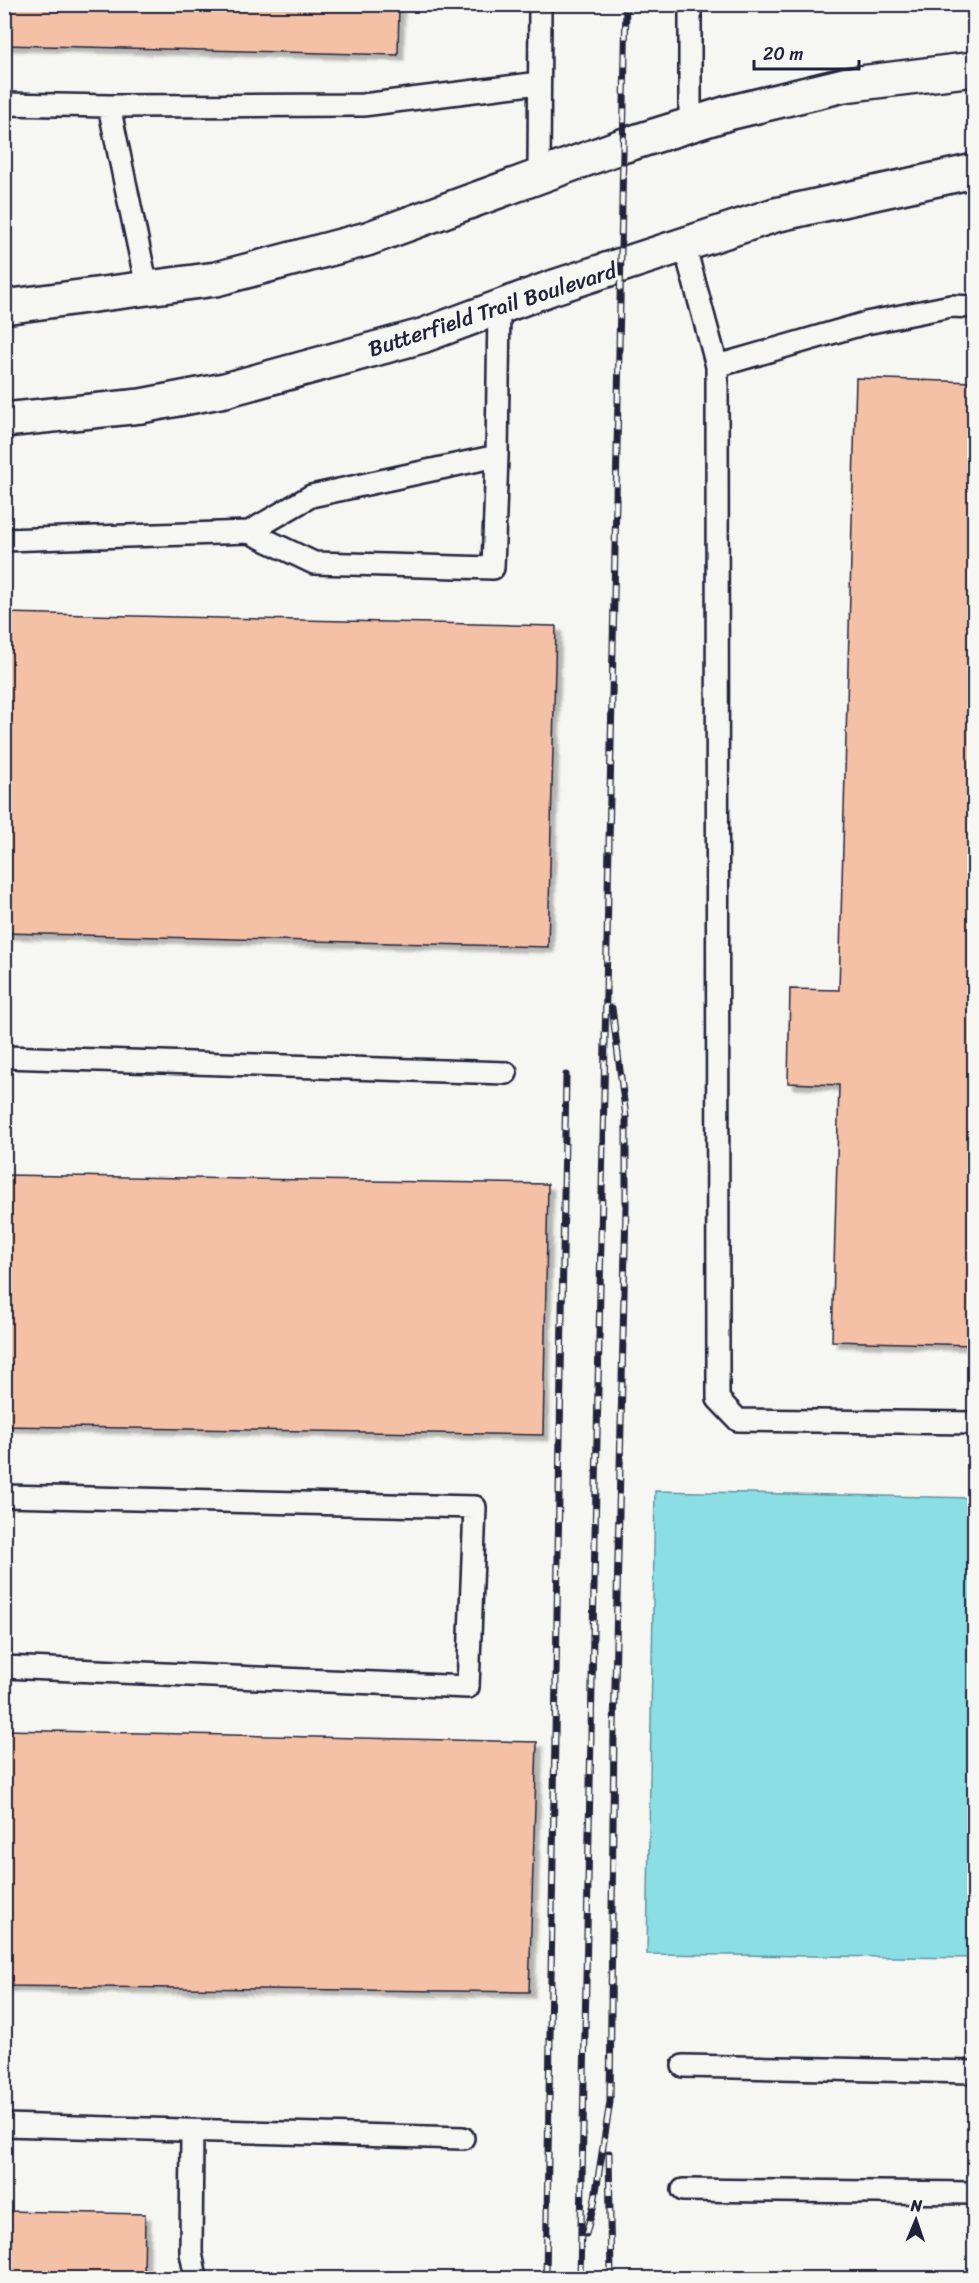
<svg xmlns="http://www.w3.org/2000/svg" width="979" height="2283" font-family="Sriracha,sans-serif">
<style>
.water{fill:#8cdee5;stroke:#6293a1;stroke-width:1.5}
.building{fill:#f5c1a6;stroke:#22223b;stroke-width:1.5;filter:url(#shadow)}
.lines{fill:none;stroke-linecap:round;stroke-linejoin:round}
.service-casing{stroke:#22223b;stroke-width:26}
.tertiary-casing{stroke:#22223b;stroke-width:38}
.service{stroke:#f6f6f2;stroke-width:21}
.tertiary{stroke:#f6f6f2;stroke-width:33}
.rail-casing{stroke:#22223b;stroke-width:7}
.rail{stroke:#f6f6f2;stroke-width:4.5;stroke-dasharray:14;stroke-linecap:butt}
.labels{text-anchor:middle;stroke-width:6;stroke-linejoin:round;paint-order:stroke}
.street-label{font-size:22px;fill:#22223b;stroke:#f6f6f2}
</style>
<defs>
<filter id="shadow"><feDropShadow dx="5.5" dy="5.5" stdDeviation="1.5" flood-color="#0004"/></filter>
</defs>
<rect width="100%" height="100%" fill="#f6f6f2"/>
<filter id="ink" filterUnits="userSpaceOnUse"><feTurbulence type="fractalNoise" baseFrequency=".0167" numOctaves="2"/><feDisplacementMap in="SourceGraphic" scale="12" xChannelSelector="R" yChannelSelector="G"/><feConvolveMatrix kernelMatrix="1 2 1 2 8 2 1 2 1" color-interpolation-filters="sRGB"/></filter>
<g filter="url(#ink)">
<path class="water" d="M655 1491 974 1498V1958L647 1954Z"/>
<path class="building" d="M4 4H399L398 55 4 45Z
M856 378 974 382V1345L832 1341 839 1085 788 1083 790 989 839 990Z
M4 613 556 626 548 947 4 933Z
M4 1175 548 1184 543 1435 4 1426Z
M4 1730 537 1742 529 1992 4 1986Z
M4 2211 145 2214 144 2278H4Z"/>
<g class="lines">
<g class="service-casing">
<path id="service" d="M690 4V125
M4 104 109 106 363 105 539 83
M109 106 147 287
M539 176 540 4
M684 244 717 366
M974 307 951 306 866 323 717 366 718 1399 738 1420 974 1423
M249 532 314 563 493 568 497 456
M4 540 249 532 311 496 497 456 499 307
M4 1057 506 1073
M4 1496 475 1507 468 1687 4 1667
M683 2066 974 2072
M4 2125 463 2138
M192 2131 191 2253 196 2278
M683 2190 974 2193"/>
</g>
<g class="tertiary-casing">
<path id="tertiary" d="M4 307 216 279 367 239 622 146 728 113 844 85 974 69
M4 420 141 406 225 390 422 336 551 288 775 215 974 171"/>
</g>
<use href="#service" class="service"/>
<use href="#tertiary" class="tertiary"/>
<g class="rail-casing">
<path id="rail" d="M609 2153 611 2278
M586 2234 594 2204 610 2102 614 1730 626 1206V1117L612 1008
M546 2278 566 1075
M580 2278 626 4"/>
</g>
<use href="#rail" class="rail"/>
</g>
</g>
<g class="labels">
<g class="street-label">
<text transform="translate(492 309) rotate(-18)" y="8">Butterfield Trail Boulevard</text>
</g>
</g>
<rect width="979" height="2283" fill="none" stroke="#f6f6f2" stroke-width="24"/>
<rect x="12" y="12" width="955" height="2259" fill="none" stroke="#22223b" stroke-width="2" filter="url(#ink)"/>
<g transform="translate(916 2220) rotate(2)" stroke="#f6f6f2" stroke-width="4.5" paint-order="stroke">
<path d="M0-4.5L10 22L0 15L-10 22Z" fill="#22223b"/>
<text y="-9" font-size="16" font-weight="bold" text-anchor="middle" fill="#22223b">N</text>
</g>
<path d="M754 60v9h105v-9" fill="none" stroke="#22223b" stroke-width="3"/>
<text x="763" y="60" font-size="18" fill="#22223b" stroke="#f6f6f2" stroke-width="4.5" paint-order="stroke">20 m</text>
</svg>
